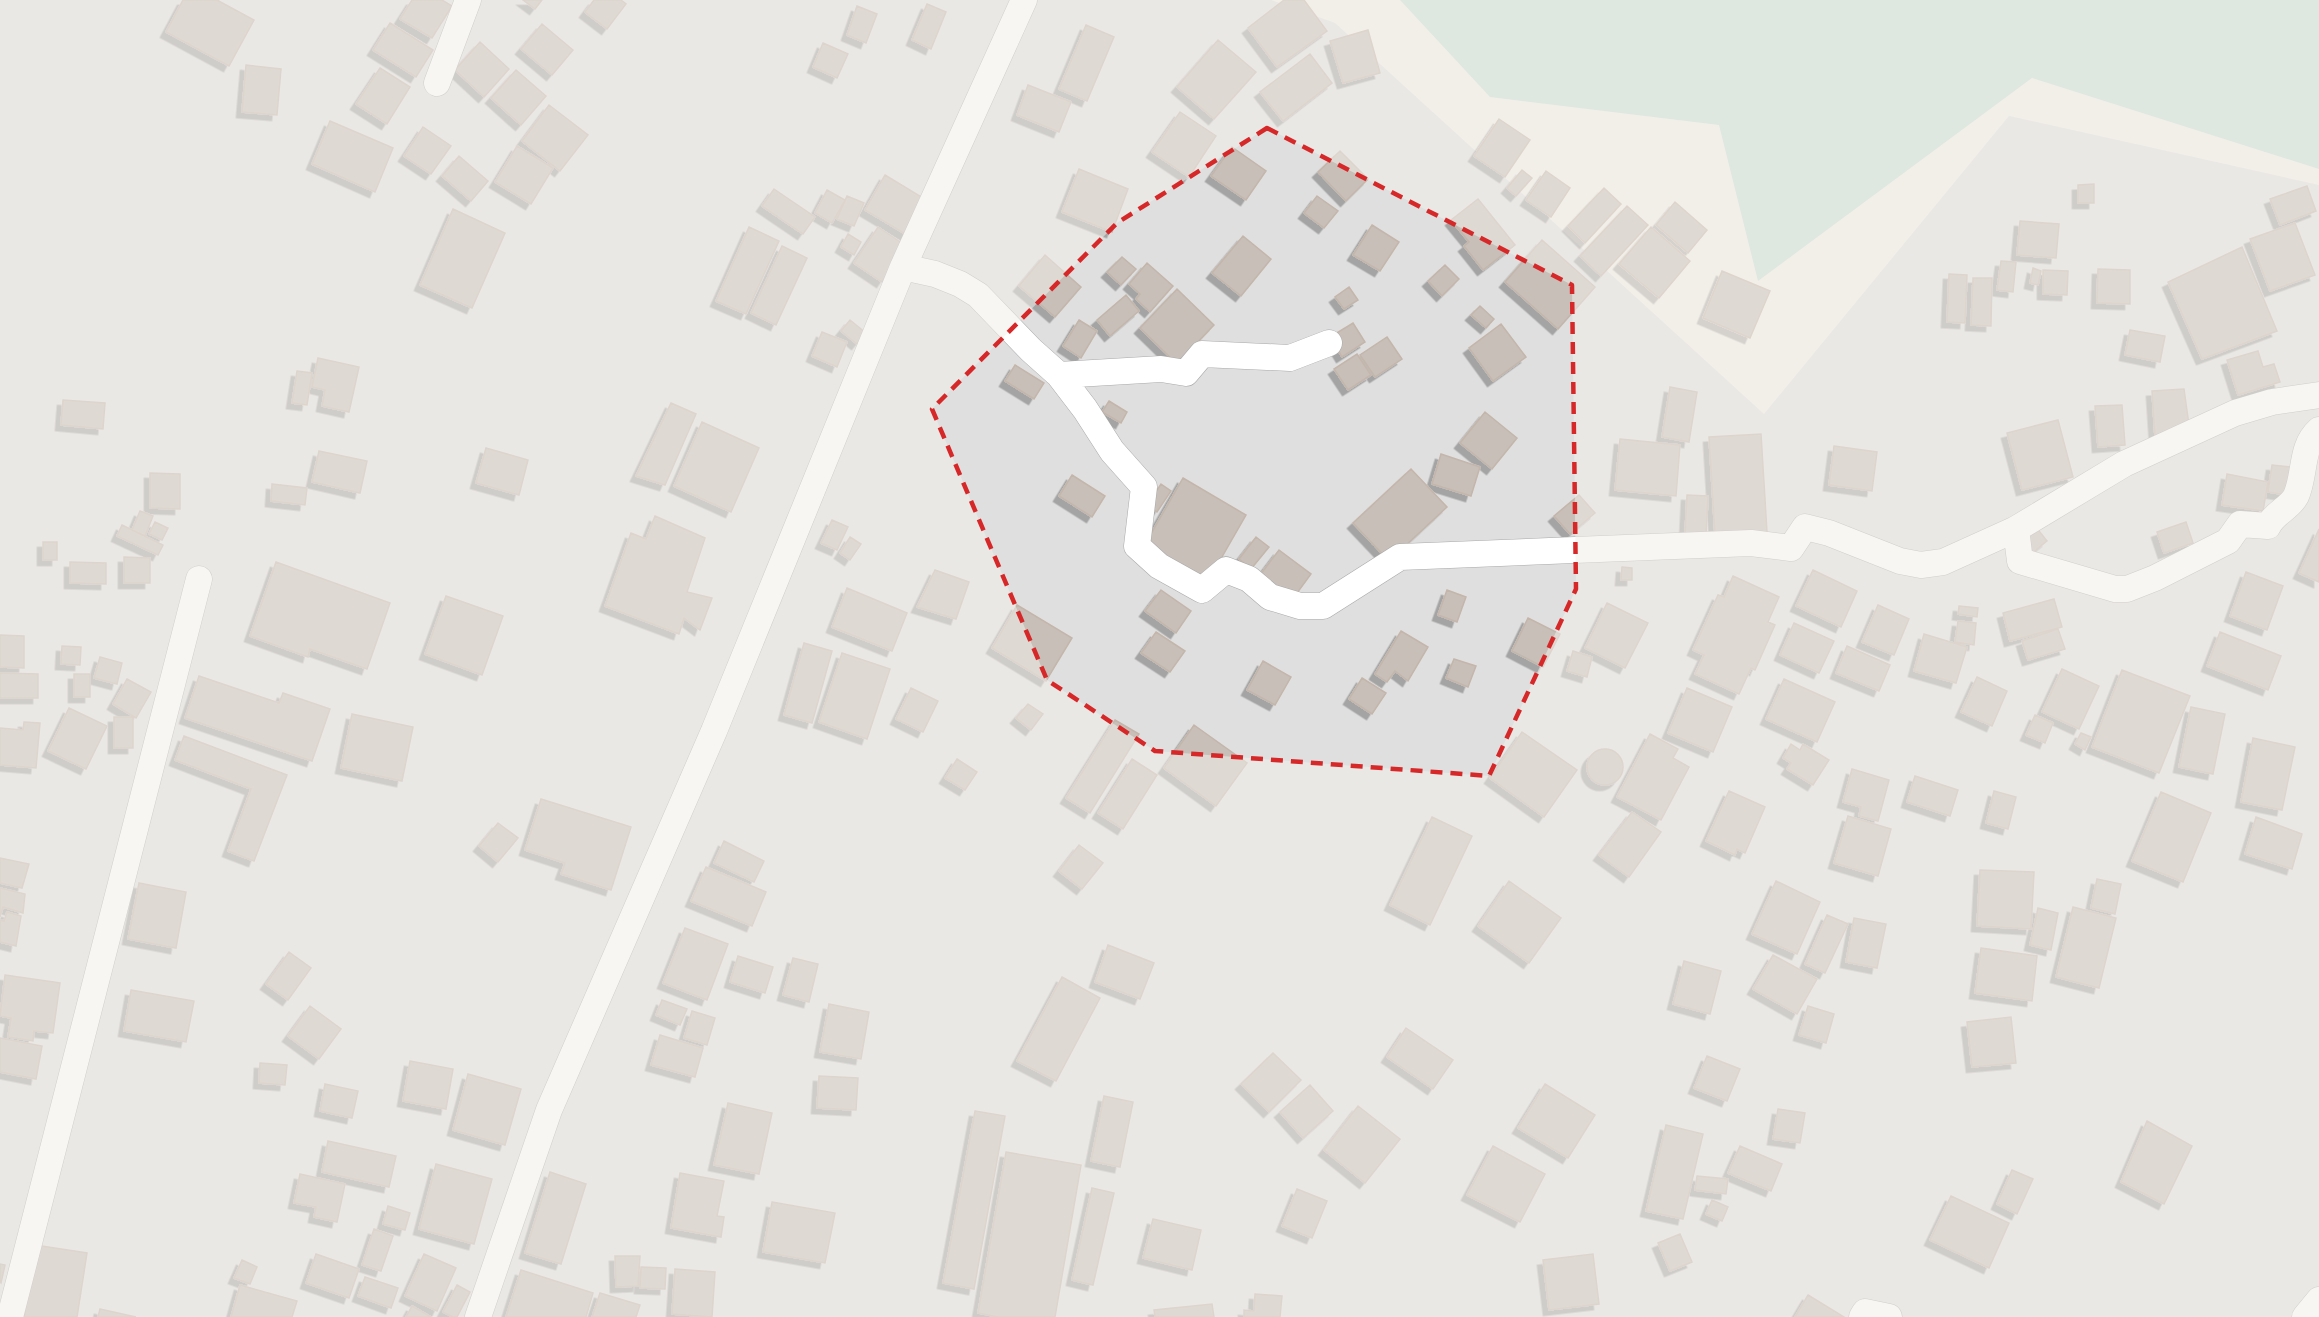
<svg xmlns="http://www.w3.org/2000/svg" width="2319" height="1317" font-family="Cabin,sans-serif">
<style>
.residential{fill:#e0dfdf}
.wetland{fill:#c6e0d4}
.building{fill:#c7bfb8;stroke:#c4b6ab;stroke-width:1.5;filter:url(#shadow)}
.lines{fill:none;stroke-linecap:round;stroke-linejoin:round}
.street-casing{stroke:#a9a9a9;stroke-width:27}
.street{stroke:#fff;stroke-width:26}
.marked{fill:none;stroke:#d62828;stroke-width:4.5;stroke-dasharray:12 8;stroke-linejoin:round}
</style>
<defs>
<filter id="shadow"><feDropShadow dx="-5.5" dy="5.5" stdDeviation="0" flood-color="#0004"/></filter>
</defs>
<rect width="100%" height="100%" fill="#f2efe9"/>
<path class="residential" d="M0 0H1271L1335 23 1764 414 2009 116 2319 185V1317H0Z"/>
<path class="wetland" d="M1400 0H2319V169L2032 78 1758 281 1719 125 1490 97Z"/>
<path class="building" d="M183 0H217L254 20 229 66 166 32Z
M412 0H442L452 6 432 38 400 19Z
M523 0H542L535 9Z
M594 0H621L626 4 607 29 585 12Z
M1284 0H1304L1327 31 1277 67 1248 28Z
M927 4 946 12 931 49 912 40Z
M857 6 877 14 866 43 847 35Z
M390 23 433 50 416 77 373 50Z
M542 24 573 50 552 75 521 49Z
M1086 25 1114 37 1087 101 1059 89Z
M1368 30 1380 73 1343 83 1330 41Z
M1218 40 1256 72 1214 119 1177 87Z
M480 42 509 69 484 97 455 70Z
M823 43 848 54 837 78 813 67Z
M1310 54 1332 83 1283 121 1260 92Z
M246 65 281 69 277 115 242 112Z
M380 68 410 87 387 124 356 104Z
M516 70 546 96 521 125 491 98Z
M1028 85 1071 102 1059 132 1017 115Z
M549 105 588 135 560 171 522 141Z
M1180 112 1216 136 1189 177 1152 152Z
M1499 119 1530 140 1505 177 1474 156Z
M330 121 393 148 375 192 312 164Z
M423 127 451 146 431 174 404 156Z
M517 146 553 168 531 204 495 182Z
M1232 147 1266 171 1246 200 1211 176Z
M1340 151 1368 179 1346 201 1318 172Z
M459 156 488 181 471 201 442 176Z
M1079 169 1128 189 1112 232 1062 212Z
M1522 170 1532 178 1516 196 1507 188Z
M1546 171 1570 188 1551 217 1526 200Z
M885 175 928 201 907 235 865 210Z
M2094 184V203H2078V185Z
M2307 186 2316 211 2280 225 2270 199Z
M1604 188 1621 204 1585 243 1568 226Z
M774 189 815 217 803 234 762 206Z
M827 190 845 200 832 223 815 213Z
M847 196 864 203 854 226 837 219Z
M1317 196 1338 211 1324 228 1304 213Z
M1478 199 1515 245 1483 270 1464 246 1469 242 1451 220Z
M1675 202 1707 230 1688 253 1656 225Z
M1627 206 1648 225 1601 276 1580 256Z
M453 209 505 233 472 308 420 285Z
M2020 221 2059 224 2056 258 2017 255Z
M2295 223 2315 275 2270 291 2250 239Z
M1372 225 1399 242 1380 271 1353 255Z
M749 227 779 241 746 314 716 301Z
M878 227 906 246 882 282 854 263Z
M1651 227 1690 261 1659 298 1619 264Z
M848 234 861 242 854 255 841 247Z
M1243 236 1271 259 1241 296 1212 273Z
M1542 240 1595 287 1558 329 1505 282Z
M782 246 807 258 776 325 751 313Z
M2242 247 2277 331 2202 359 2168 282Z
M1045 255 1081 287 1055 317 1019 286Z
M1122 257 1136 269 1121 285 1107 272Z
M2001 261 2016 262 2013 292 1997 290Z
M1147 263 1173 286 1150 312 1136 299 1140 294 1129 284Z
M1445 265 1459 279 1442 296 1428 281Z
M2033 268 2041 271 2038 285 2030 283Z
M2098 269 2130 270V304L2097 303Z
M2043 270 2068 271 2067 295 2043 294Z
M1722 271 1770 291 1750 338 1703 318Z
M1949 274 1967 275 1965 323 1947 322Z
M1973 278H1992L1991 326 1971 325Z
M1349 287 1358 300 1344 309 1335 297Z
M1177 289 1214 325 1177 364 1140 328Z
M1126 295 1139 311 1110 336 1097 320Z
M1480 306 1494 319 1486 328 1471 315Z
M850 320 866 333 857 344 841 331Z
M1079 320 1097 331 1081 358 1063 346Z
M1353 323 1365 342 1342 357 1330 337Z
M1501 324 1526 357 1493 381 1469 348Z
M2130 330 2165 336 2160 362 2125 355Z
M822 332 847 342 837 367 812 356Z
M1387 337 1402 359 1375 377 1360 355Z
M2258 351 2263 367 2274 364 2280 382 2238 395 2227 360Z
M1357 354 1371 375 1348 390 1334 369Z
M318 358 359 367 349 412 322 406 325 390 312 387Z
M1015 365 1044 383 1034 399 1005 381Z
M297 371 312 373 307 405 292 403Z
M1670 387 1697 392 1689 442 1662 437Z
M2184 389 2190 432 2155 437 2152 391Z
M63 400 105 403 103 429 61 425Z
M1109 401 1127 412 1121 423 1102 412Z
M671 403 696 414 665 485 636 476Z
M2122 405 2125 445 2098 447 2095 406Z
M1485 412 1517 438 1492 469 1460 443Z
M2058 420 2073 477 2022 490 2007 433Z
M702 422 759 448 731 512 674 486Z
M1761 434 1767 532 1715 535 1709 437Z
M1620 439 1680 445 1676 496 1615 490Z
M1834 446 1877 452 1872 491 1829 485Z
M486 448 528 460 519 495 476 483Z
M319 451 367 461 360 493 312 482Z
M1441 454 1480 467 1471 496 1432 484Z
M2272 465 2290 467 2286 495 2268 492Z
M1411 469 1447 507 1389 561 1353 523Z
M150 473 180 474V509L150 508Z
M2227 474 2268 482 2263 511 2222 505Z
M1072 475 1105 496 1092 517 1059 496Z
M1183 478 1246 515 1207 583 1144 546Z
M272 484 307 488 305 505 271 501Z
M1161 484 1171 491 1157 512 1147 505Z
M1579 495 1595 513 1570 534 1554 516Z
M1687 495 1708 496 1706 536 1685 535Z
M140 511 153 516 145 536 132 530Z
M655 516 705 538 687 592 712 598 700 630 684 618 679 634 605 606 631 533 646 539Z
M832 520 848 527 837 550 821 543Z
M155 522 168 528 162 540 149 534Z
M2186 522 2193 543 2164 553 2157 532Z
M122 525 163 545 158 555 117 536Z
M2035 526 2047 541 2031 554 2020 539Z
M2319 529V582L2299 573Z
M850 537 861 544 850 560 840 553Z
M1256 537 1269 547 1251 569 1239 559Z
M43 542H57V560H43Z
M1279 550 1311 574 1292 600 1260 575Z
M124 557 150 558V583H124Z
M70 562 106 563V584L70 583Z
M276 562 390 603 367 669 310 649 308 657 250 636Z
M1622 567 1632 568V580H1621Z
M935 570 969 582 956 619 917 607Z
M1813 570 1857 591 1841 627 1796 606Z
M2246 572 2283 586 2267 630 2230 616Z
M1733 576 1779 597 1768 622 1775 625 1755 670 1751 668 1739 694 1695 674 1704 655 1693 650 1718 595 1724 597Z
M847 588 907 613 892 651 832 627Z
M1161 590 1191 611 1176 633 1145 611Z
M1447 590 1466 597 1457 622 1438 615Z
M446 596 503 616 482 675 425 654Z
M2054 599 2062 627 2010 641 2003 613Z
M1607 603 1648 623 1625 668 1585 648Z
M1017 605 1072 638 1046 681 992 648Z
M1878 605 1909 619 1894 655 1862 642Z
M1959 606 1978 608 1977 617 1958 614Z
M1528 618 1560 634 1543 667 1512 651Z
M1958 621 1976 623 1974 645 1955 642Z
M1794 623 1834 641 1819 673 1780 655Z
M2058 629 2065 649 2028 660 2022 641Z
M1401 631 1428 647 1408 681 1395 671 1387 682 1375 674Z
M1156 632 1185 651 1170 672 1141 653Z
M2220 632 2281 656 2268 690 2207 666Z
M1924 634 1967 647 1956 683 1914 671Z
M0 635 24 636V668L0 667Z
M804 643 832 651 812 723 784 715Z
M62 646 81 647 80 665 61 664Z
M1847 646 1890 665 1879 691 1836 673Z
M1573 651 1592 657 1587 677 1567 671Z
M842 653 890 669 867 739 819 722Z
M100 657 122 663 117 684 94 678Z
M1454 659 1476 666 1468 687 1446 678Z
M1263 661 1291 677 1275 705 1247 690Z
M2062 669 2099 686 2079 729 2042 712Z
M2122 670 2190 696 2159 773 2092 747Z
M0 673 38 674V698H0Z
M74 674H90V697H74Z
M199 676 279 703 283 693 330 709 312 761 185 718Z
M1977 677 2007 691 1992 726 1961 712Z
M1362 678 1386 693 1372 714 1349 699Z
M127 679 151 692 136 718 113 704Z
M1784 679 1835 702 1817 742 1766 719Z
M911 688 938 701 923 732 896 719Z
M1687 688 1732 707 1713 752 1668 733Z
M1028 704 1043 714 1031 730 1016 718Z
M2191 707 2225 714 2213 774 2179 767Z
M69 708 107 726 86 769 48 751Z
M352 714 413 727 402 781 341 768Z
M2035 715 2053 723 2045 743 2026 735Z
M114 717H133V748H114Z
M1115 720 1139 734 1090 813 1066 798Z
M24 722 40 723 36 768 0 765V728L23 730Z
M1194 725 1247 763 1216 806 1164 768Z
M1522 732 1577 770 1544 817 1490 778Z
M2081 733 2091 737 2085 750 2075 744Z
M1650 734 1678 749 1673 758 1689 767 1661 820 1617 797Z
M184 736 287 775 254 861 228 851 251 789 175 760Z
M2253 738 2295 747 2282 810 2241 802Z
M1791 744 1800 750 1803 744 1829 760 1813 785 1787 769 1791 763 1783 758Z
M1587 767a18 18 0 1 1 36 0a18 18 0 1 1-36 0Z
M957 759 977 772 965 790 945 778Z
M1132 759 1157 775 1123 829 1098 813Z
M1852 769 1889 780 1878 821 1859 816 1861 807 1843 802Z
M1915 776 1958 790 1950 816 1907 802Z
M1729 791 1765 807 1745 853 1737 849 1735 855 1706 841Z
M1994 791 2016 797 2008 829 1986 823Z
M2161 792 2211 813 2183 882 2132 861Z
M541 799 631 827 611 890 561 874 565 863 525 850Z
M1632 812 1661 832 1629 877 1599 855Z
M1848 816 1891 829 1878 876 1834 863Z
M1432 817 1472 836 1430 925 1390 905Z
M2256 817 2302 834 2292 869 2245 854Z
M498 823 518 838 498 862 479 846Z
M724 841 764 861 754 882 714 863Z
M1079 845 1103 863 1082 889 1059 871Z
M0 858 29 864 22 888 0 883Z
M706 867 766 892 752 926 691 901Z
M1980 870 2034 872 2031 929 1977 926Z
M2097 879 2121 884 2115 914 2091 908Z
M1509 881 1561 918 1529 963 1478 926Z
M1776 881 1820 902 1797 954 1752 934Z
M139 883 186 892 176 948 128 939Z
M0 888 25 894 23 913 3 907 0 917Z
M2073 907 2116 918 2099 988 2056 977Z
M2038 908 2058 913 2051 950 2030 945Z
M7 912 21 916 16 946 0 942V920L4 921Z
M1827 915 1848 924 1825 973 1805 964Z
M1854 918 1886 924 1877 968 1846 962Z
M685 928 728 944 707 1000 663 983Z
M1108 945 1154 963 1140 999 1095 982Z
M1981 948 2037 956 2032 1001 1975 993Z
M289 952 311 968 288 1000 266 984Z
M1773 955 1817 979 1797 1014 1753 989Z
M738 956 773 967 765 993 730 982Z
M793 958 818 964 809 1002 783 995Z
M1684 961 1721 971 1710 1014 1673 1004Z
M5 975 60 983 53 1033 34 1031 33 1041 8 1037 11 1018 0 1016Z
M1062 977 1100 998 1056 1081 1017 1061Z
M131 990 194 1001 186 1042 124 1031Z
M662 1000 687 1009 680 1025 656 1015Z
M829 1004 869 1012 861 1059 820 1052Z
M310 1006 341 1029 319 1059 288 1036Z
M1808 1006 1834 1014 1826 1043 1799 1035Z
M692 1011 715 1018 707 1045 684 1038Z
M2011 1017 2016 1063 1972 1067 1967 1022Z
M1406 1028 1453 1060 1433 1089 1387 1057Z
M660 1035 703 1048 695 1077 651 1065Z
M0 1038 42 1046 36 1079 0 1072Z
M1273 1053 1301 1080 1269 1112 1241 1084Z
M1707 1056 1740 1069 1727 1101 1694 1088Z
M410 1061 453 1069 446 1109 403 1101Z
M260 1063 287 1065 285 1085 259 1083Z
M468 1074 521 1089 505 1145 453 1130Z
M819 1076 858 1078 856 1110 817 1108Z
M325 1084 358 1091 352 1118 320 1111Z
M1545 1084 1595 1115 1568 1158 1518 1128Z
M1310 1085 1333 1111 1303 1138 1280 1112Z
M1104 1096 1133 1102 1120 1167 1091 1161Z
M728 1103 772 1113 759 1174 714 1165Z
M1358 1106 1400 1139 1365 1183 1324 1150Z
M1778 1109 1805 1113 1800 1143 1773 1139Z
M975 1111 1005 1116 974 1289 943 1283Z
M2147 1121 2192 1146 2164 1204 2121 1182Z
M1666 1125 1703 1134 1683 1219 1646 1211Z
M328 1141 396 1156 389 1187 322 1172Z
M1493 1146 1545 1174 1520 1222 1467 1195Z
M1740 1146 1782 1164 1771 1191 1728 1173Z
M1006 1152 1081 1165 1055 1317H998L978 1313Z
M436 1164 492 1179 474 1244 419 1229Z
M2012 1170 2033 1179 2017 1214 1997 1204Z
M550 1172 586 1184 561 1264 525 1253Z
M680 1173 724 1181 717 1216 724 1217 721 1237 671 1228Z
M300 1174 345 1184 337 1222 314 1217 316 1207 294 1203Z
M1697 1176 1728 1179 1726 1194 1695 1190Z
M1092 1188 1114 1193 1093 1285 1072 1280Z
M1297 1189 1327 1201 1312 1238 1282 1226Z
M1951 1196 2009 1223 1989 1268 1930 1240Z
M1712 1200 1728 1207 1722 1221 1706 1214Z
M772 1202 835 1213 825 1263 763 1252Z
M388 1206 410 1213 405 1230 383 1224Z
M1153 1219 1201 1230 1192 1270 1143 1258Z
M374 1229 393 1236 381 1271 362 1265Z
M1680 1234 1692 1262 1670 1271 1658 1243Z
M35 1245 87 1253 77 1317H24Z
M316 1254 359 1269 349 1298 306 1283Z
M424 1254 456 1268 437 1311 405 1296Z
M1593 1254 1599 1304 1549 1310 1543 1260Z
M615 1256H640L638 1286 616 1287Z
M242 1260 257 1267 250 1284 234 1278Z
M0 1264 5 1265 1 1283 0 1282Z
M641 1267 666 1268 665 1289 640 1288Z
M675 1269 715 1272 712 1317 672 1314Z
M521 1270 593 1293 586 1317H506Z
M365 1277 398 1288 391 1308 358 1296Z
M240 1285 297 1301 292 1317H231Z
M457 1285 470 1292 457 1317H453L443 1312Z
M600 1293 640 1305 636 1317H592Z
M1255 1294 1282 1296 1280 1317H1244V1310L1254 1311Z
M1808 1295 1844 1317H1795Z
M1212 1304 1214 1317H1155L1154 1310Z
M412 1306 431 1317H406Z
M100 1309 136 1317H98Z"/>
<g class="lines">
<g class="street-casing">
<path id="street" d="M437 83 468 0
M903 267 935 274 960 284 978 295 1031 350 1059 375 1085 409 1112 451 1144 487 1137 546 1159 566 1202 590 1226 570 1249 579 1270 597 1300 606H1323L1400 557 1751 543 1791 548 1805 527 1829 533 1900 561 1921 565 1943 562 2016 529 2124 464 2235 413 2272 402 2319 395
M1059 375 1161 369 1186 373 1202 354 1290 358 1329 343
M2016 529 2020 561 2115 589H2127L2155 578 2228 541 2240 524 2268 526C2274 513 2290 508 2296 496 2306 473 2300 447 2319 430
M10 1317 199 579
M478 1317 549 1110 714 731 903 267 1024 0
M1862 1317 1865 1312 1889 1317
M2305 1317 2319 1300"/>
</g>
<use href="#street" class="street"/>
</g>
<path d="M0 0H2319V1317H0ZM1267 128 1572 285 1576 589 1489 776 1155 751 1047 680 932 409 1117 223Z" fill="#f2efe9" fill-opacity=".55" fill-rule="evenodd"/>
<path class="marked" d="M1267 128 1572 285 1576 589 1489 776 1155 751 1047 680 932 409 1117 223Z"/>
</svg>
